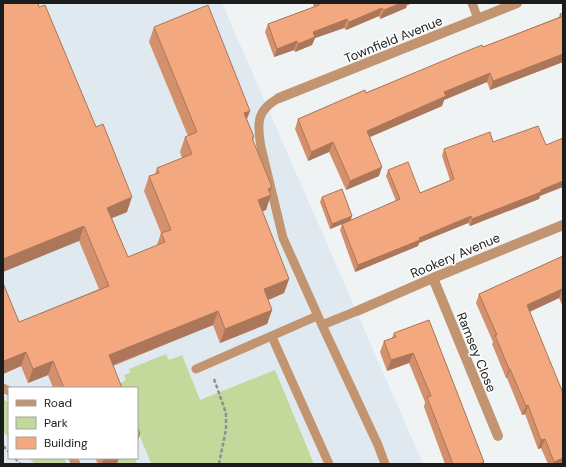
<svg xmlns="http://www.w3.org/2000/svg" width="566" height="467" font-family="'DM Sans',sans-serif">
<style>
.built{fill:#e0e8f0;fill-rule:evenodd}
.green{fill:#c3d89b}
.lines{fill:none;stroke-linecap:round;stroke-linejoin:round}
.path{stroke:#8e9090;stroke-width:2.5;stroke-dasharray:4 2;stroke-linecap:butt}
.lane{stroke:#c29570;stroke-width:9}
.street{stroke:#c29570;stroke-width:10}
.wall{fill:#d2906d}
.shaded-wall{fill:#ab7659}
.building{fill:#f4a87f;stroke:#ab7659}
.labels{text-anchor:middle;stroke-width:3;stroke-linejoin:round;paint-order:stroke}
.street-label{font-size:13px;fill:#1b1c1c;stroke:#fff}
</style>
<rect width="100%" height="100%" fill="#f0f3f4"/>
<path class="built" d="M3 3H222L423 464H3ZM9 388H137V458H9Z"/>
<path class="green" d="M166 354 169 360 182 355 200 400 275 370 314 464H149L151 463 137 429V388H120L118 384 126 380 124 375 130 373 129 369Z
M3 399 9 403V438L3 431Z
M29 458H64L67 464H35Z
M115 458H135L137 464H115L117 463Z"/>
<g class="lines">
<path class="path" d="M214 379 226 413V429L219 464
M3 446 9 452
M15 458 20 464"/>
<path class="lane" d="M472 3 478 19
M279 98C256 110 257 124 261 147L283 238 322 325
M357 311 322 325 378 445 385 464
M272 337 329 464
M196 369 317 316
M3 388 9 391
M73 458 76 464"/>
<path class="street" d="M279 98 517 3
M433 278 498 436
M357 311 433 278 563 225"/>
</g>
<path class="wall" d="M3 3 127 212 112 218 128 257 157 245 161 233 144 191 149 176 155 174 157 168 182 158 180 152 185 137 188 136 149 42 154 27 250 111 247 119 254 137 253 141 270 192 266 210 262 211 289 279 284 293 268 300 272 310 267 324 220 343 213 325 113 366 122 388H53L48 375 28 383 21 366 3 374V283L19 322 99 289 79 241Z
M313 3H413L407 5 406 8 380 19 379 16 346 30 344 28 315 38 312 45 295 52 294 50 274 57 265 32 268 24 314 7 313 4Z
M563 13V62L490 90 487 82 444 100 442 106 370 137 379 176 346 190 329 152 308 161 295 129 298 119 559 17 560 14Z
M493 142 540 196 539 199 470 226 468 223 419 243 418 246 355 272 340 230 342 224 330 229 320 202 322 197 352 216 351 220 396 201 386 176 388 170 420 193 450 180 442 156 444 149Z
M563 256V307L559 298 530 312 563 464H548L541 448 538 449 525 414 522 415 507 378H506L492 344 493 342 476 303 479 294Z
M429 320 484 462V464H445L424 407 425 402 409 363 387 371 380 352 384 341 392 338 394 333Z
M95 458H119L117 463 115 464H98Z"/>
<path class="shaded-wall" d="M401 3H413L407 5 406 8 380 19 384 10Z
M382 8 379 16 346 30 349 22Z
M347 19 344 28 315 38 312 45 295 52 298 44 313 32Z
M297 41 294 50 274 57 277 49Z
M563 54V62L490 90 493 81Z
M490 73 487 82 444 100 442 106 363 140 367 131 444 92Z
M250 111 244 125V113Z
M333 142 329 152 308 161 311 152Z
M382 167 379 176 346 190 350 181Z
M563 181V187L540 196 539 199 470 226 472 219 541 190Z
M272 187 268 196 271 195 266 210 253 215 258 200 268 189Z
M132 197 127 212 102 222 107 208Z
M352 216 350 221 330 229 332 224Z
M471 216 468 223 419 243 418 246 355 272 358 265 419 238Z
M84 226 79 241 3 272V259Z
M289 279 284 293 259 304 264 289Z
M562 289 559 298 524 314 527 305Z
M272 310 267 324 220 343 225 329Z
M218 311 213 325 103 369 109 355Z
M26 352 21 366 3 374V363L4 361Z
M413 353 409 363 387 371 391 360Z
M53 361 48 375 28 383 33 369Z
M509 369H510L507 378H506Z
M528 405 525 414 522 415 526 406Z
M140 434 137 443V435Z
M545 439 541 448 538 449 541 440Z
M104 458H119L117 463 115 464H102Z
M563 458V464H553L554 462Z"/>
<path class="building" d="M3 3H38L39 7 45 5 96 127 103 124 132 197 107 208 128 257 165 242 161 233 171 230 149 176 159 173 157 168 192 154 185 137 197 132 154 27 208 5 250 111 244 113 254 137 252 138 272 187 268 189 271 195 258 200 289 279 264 289 272 310 225 329 218 311 109 355 122 388H64L53 361 33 369 26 352 4 361 3 358V283L19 322 109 286 84 226 3 259Z
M319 3H401L384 10 382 8 349 22 347 19 313 32 315 37 298 44 297 41 277 49 268 24 319 5Z
M563 13V54L493 81 490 73 444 92 446 96 367 131 382 167 350 181 333 142 311 152 298 119 365 90 366 93 457 55 482 45 483 47 561 17 560 14Z
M538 126 546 145 563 138V181L541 190V192L472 219 471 216 419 238 420 240 358 265 342 224 400 199 388 170 408 162 420 193 454 179 444 149 490 132 493 142Z
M342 189 352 216 332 224 322 197Z
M563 256V291L562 289 527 305 563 393V458L554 462 545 439 541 440 528 405 526 406 510 369H509L495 335H497L479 294Z
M429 320 484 462 479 464H453L427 397 431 396 413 353 391 360 384 341 396 337 394 333Z
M137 426 140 434 137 435Z"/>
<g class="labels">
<g class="street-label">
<text transform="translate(393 39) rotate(-22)" y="5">Townfield Avenue</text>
<text transform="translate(455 255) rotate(-23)" y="5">Rookery Avenue</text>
<text transform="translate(477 352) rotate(68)" y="5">Ramsey Close</text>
</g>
</g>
<rect width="566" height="467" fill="none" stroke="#1b1c1c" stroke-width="8"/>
<rect x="8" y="387" width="130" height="72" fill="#ffffff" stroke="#a4a4a4"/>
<rect x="16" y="400" width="20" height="6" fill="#c29570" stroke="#a4a4a4"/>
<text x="44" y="407" font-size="12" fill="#1b1c1c">Road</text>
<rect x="16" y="417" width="20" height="12" fill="#c3d89b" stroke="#a4a4a4"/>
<text x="44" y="427" font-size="12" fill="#1b1c1c">Park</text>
<rect x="16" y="437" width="20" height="12" fill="#f4a87f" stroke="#a4a4a4"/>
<text x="44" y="447" font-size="12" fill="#1b1c1c">Building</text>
</svg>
